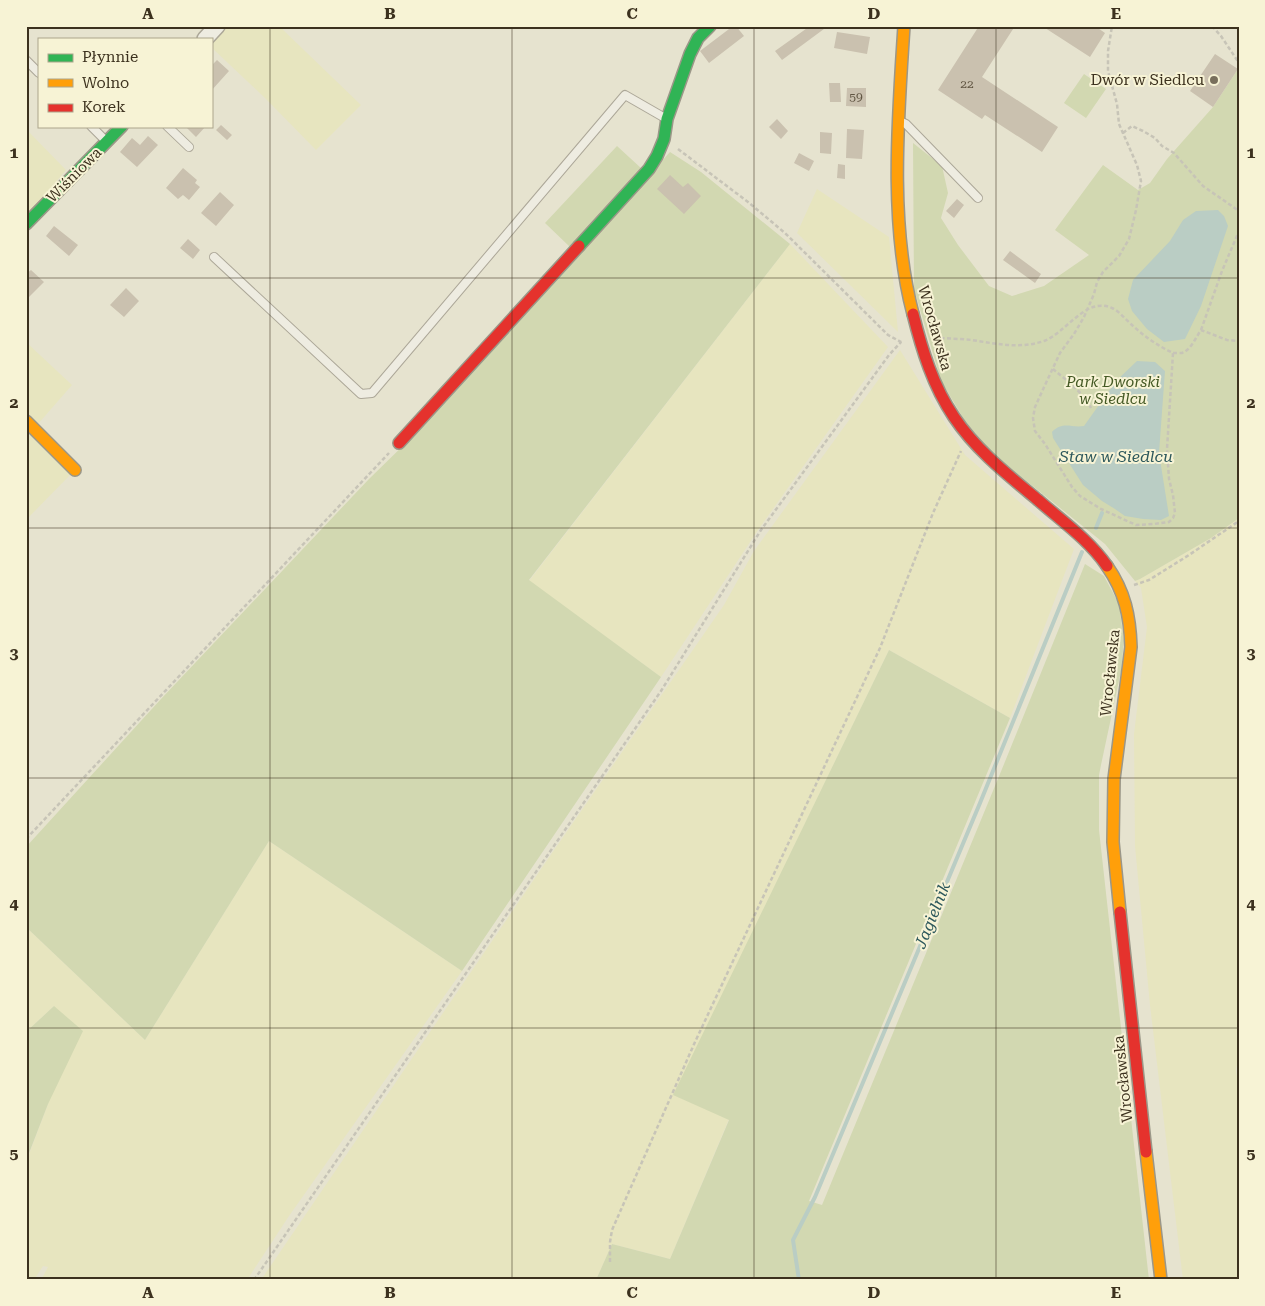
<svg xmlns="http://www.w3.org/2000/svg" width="1265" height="1306" font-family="'Roboto Serif',serif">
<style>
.farmland{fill:#e7e5bf}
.green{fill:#d2d8b1}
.water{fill:#bacdc4}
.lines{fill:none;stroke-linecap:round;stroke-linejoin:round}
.stream{stroke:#bacdc4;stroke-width:4}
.building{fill:#cac1af}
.lane-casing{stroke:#aca798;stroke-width:10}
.street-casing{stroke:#aca798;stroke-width:18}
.fast-casing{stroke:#9b9788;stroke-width:14}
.slow-casing{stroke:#9b9788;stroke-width:14}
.jam-casing{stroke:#9b9788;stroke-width:14}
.path{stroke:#c7c4b7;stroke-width:2.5;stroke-dasharray:4 2.5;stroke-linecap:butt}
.lane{stroke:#eeece1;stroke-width:8}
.street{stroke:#eeece1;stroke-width:15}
.fast{stroke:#30b455;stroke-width:11}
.slow{stroke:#ff9f0a;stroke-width:11}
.jam{stroke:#e5322d;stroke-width:11}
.grid{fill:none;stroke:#3c311e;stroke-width:1;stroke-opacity:0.55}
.poi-dot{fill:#786f5c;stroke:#f7f3d5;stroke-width:2}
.labels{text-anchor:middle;stroke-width:4;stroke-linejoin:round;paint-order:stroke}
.number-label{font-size:12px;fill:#605542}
.poi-label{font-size:15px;fill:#3c311e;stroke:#f7f3d5;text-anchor:end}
.street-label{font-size:15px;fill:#3c311e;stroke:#f7f3d5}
.park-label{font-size:15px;font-style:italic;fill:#445924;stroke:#f7f3d5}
.water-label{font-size:16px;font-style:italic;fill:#2d585c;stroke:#f7f3d5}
.neatline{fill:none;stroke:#3c311e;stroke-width:2}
.grid-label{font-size:16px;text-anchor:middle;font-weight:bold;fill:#3c311e}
</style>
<rect width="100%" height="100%" fill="#e6e3cf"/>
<path class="farmland" d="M223 26H279L361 105 316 150 265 98 211 47V39Z
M26 129 66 170 26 217Z
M817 189 889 237 898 332 797 233Z
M790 244 888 347 758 530 661 677 529 581Z
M26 342 72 385 38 424 26 413Z
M900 350 965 455 1074 549 1010 718 889 650 674 1095 729 1119 670 1259 612 1244 596 1280H261L552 853 724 605 754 551Z
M26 430 72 473 26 520Z
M1239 518V1057L1236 1069 1239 1091V1280H1183L1150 1005 1135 846 1134 734 1147 627 1141 588 1135 581 1140 579 1211 538Z
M269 841 462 971 289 1216 247 1280H41L48 1267 43 1266 34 1280H26V1162L48 1104 54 1006 26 1032V927L145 1040Z"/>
<path class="green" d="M1238 69 1239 518 1211 538 1140 579 1135 581 1105 544 994 455 965 421 941 381 914 289 913 143 942 166 948 193 941 218 958 245 989 286 1012 296 1044 286 1089 255 1055 230 1103 165 1138 190 1150 183 1167 159 1213 107Z
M1084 74 1106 89 1086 118 1064 103Z
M617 146 642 169 570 247 545 223Z
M670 152 701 172 790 244 529 580 661 677 462 971 269 841 145 1040 26 927V847L161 699 369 479 414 435Z
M1085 564 1104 576 1119 604 1124 641 1121 671 1101 765 1099 775V830L1149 1280H596L612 1244 670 1259 729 1120 673 1095 889 650 1010 718 809 1201 822 1205 1002 769Z
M54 1006 83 1031 48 1104 26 1161V1032Z"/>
<path class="water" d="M1218 210 1224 216 1228 226 1201 306 1185 339 1164 342 1147 329 1132 311 1128 299 1133 280 1170 241 1183 220 1196 211Z
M1137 361 1155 362 1165 371 1159 453 1169 516 1161 520 1143 519 1125 516 1115 509 1102 501 1083 485 1053 438 1052 432C1063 421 1070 428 1084 426L1116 381Z"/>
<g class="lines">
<path class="stream" d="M1096 528 1102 513
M799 1280 793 1240 815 1197 980 803 1082 552"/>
</g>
<path class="building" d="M733 26H736L744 36 709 63 700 51Z
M810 26H828L782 60 775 51Z
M979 26H1015L982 77 1058 127 1042 152 985 115 982 119 938 90Z
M1042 26H1095L1105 33 1090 57Z
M837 32 870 37 867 54 834 48Z
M1215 54 1238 69 1213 107 1190 91Z
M217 60 229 71 211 91V66Z
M829 83H840L841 102H830Z
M847 88H866V107L846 106Z
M777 119 788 131 781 139 769 127Z
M221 125 232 135 227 140 216 130Z
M185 126H206L196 137Z
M847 129 864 130 862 159 846 158Z
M820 132 832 133 831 154 820 153Z
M148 136 158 145 137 167 120 152 132 138 140 145Z
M799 153 814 161 809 171 794 163Z
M838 164 845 165V179L837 178Z
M183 168 197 180 195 183 200 187 189 200 183 195 178 199 166 188Z
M670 175 683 187 688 183 701 196 684 214 657 189Z
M220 192 234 205 216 226 201 213Z
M957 199 964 205 954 218 946 211Z
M54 226 78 245 69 256 46 236Z
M188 239 200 250 193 259 180 248Z
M1010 251 1041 274 1035 283 1003 260Z
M31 270 44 282 26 300V274Z
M126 288 139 301 124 317 110 305Z"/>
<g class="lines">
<g class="lane-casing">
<path id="lane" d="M26 60 39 73
M900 121 906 124 978 198
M91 126 106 141
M167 126 189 147
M214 257 361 394 372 393 625 95 665 118"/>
</g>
<g class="street-casing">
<path id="street" d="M205 39 217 26"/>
</g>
<g class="fast-casing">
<path id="fast" d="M26 224 122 126
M579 246 649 169 657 156 664 139 667 119 690 54 698 38 710 26"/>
</g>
<g class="slow-casing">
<path id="slow" d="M904 26C898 119 889 223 913 314
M26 421 75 470
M1107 566C1125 592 1130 616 1131 647L1114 779 1113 842 1120 912
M1146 1152 1161 1280"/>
</g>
<g class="jam-casing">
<path id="jam" d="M913 314C922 350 933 386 954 417 976 450 1008 475 1038 500 1062 521 1089 540 1107 566
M399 443 579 246
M1120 912 1146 1152"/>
</g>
<path class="path" d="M1212 26 1221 36 1239 63
M1123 133 1132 126 1143 131 1155 138 1162 146 1174 153 1203 186 1239 211
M678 149 748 202 785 233 888 335 901 342 904 341
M1201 330 1222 271 1239 231
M934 338C947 338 960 339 972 340 997 344 1020 349 1044 341 1066 333 1086 296 1112 308 1119 311 1124 318 1130 323 1142 335 1158 346 1173 353L1167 449 1169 479 1173 495 1175 513 1173 518 1169 522 1154 524 1136 525 1101 509 1080 496 1072 487 1045 444 1035 431 1033 418 1035 407 1045 385 1060 353 1074 334 1084 317 1094 294 1097 282 1103 272 1119 256 1129 239 1136 210 1141 181 1137 165 1119 124 1117 104 1108 71V51L1112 26
M1173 353C1174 353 1181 353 1182 353 1191 350 1196 337 1201 330L1227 340 1239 341
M1053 369C1066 380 1083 392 1091 408
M1134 585 1149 580 1189 555 1239 521
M26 839 389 453
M610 1262V1242L612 1230 695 1042 880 648 933 513 961 451
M254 1280 661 691 761 530 889 355 901 342"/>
<use href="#lane" class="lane"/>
<use href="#street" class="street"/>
<use href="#fast" class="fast"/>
<use href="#slow" class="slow"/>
<use href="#jam" class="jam"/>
</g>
<path class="grid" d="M270 26V1280M512 26V1280M754 26V1280M996 26V1280M26 278H1239M26 528H1239M26 778H1239M26 1028H1239"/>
<circle class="poi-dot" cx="1214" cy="80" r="5"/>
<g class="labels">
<g class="number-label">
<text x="967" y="88">22</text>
<text x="856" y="101">59</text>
</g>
<g class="poi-label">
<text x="1204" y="85">Dwór w Siedlcu</text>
</g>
<g class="street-label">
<text transform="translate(74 175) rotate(-45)" y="5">Wiśniowa</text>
<text transform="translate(935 328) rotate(74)" y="5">Wrocławska</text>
<text transform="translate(1110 673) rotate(-84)" y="5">Wrocławska</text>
<text transform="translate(1123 1079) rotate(-96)" y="5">Wrocławska</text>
</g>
<g class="park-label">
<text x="1113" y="387">Park Dworski<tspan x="1113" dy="17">w Siedlcu</tspan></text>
</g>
<g class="water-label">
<text x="1116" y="462">Staw w Siedlcu</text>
<text transform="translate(932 915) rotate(-68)" y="6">Jagielnik</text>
</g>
</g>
<rect width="1265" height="1306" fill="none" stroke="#f7f3d5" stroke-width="55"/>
<rect x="38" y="38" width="175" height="90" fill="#f7f3d5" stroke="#aca58c"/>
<rect x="48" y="54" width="25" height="8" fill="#30b455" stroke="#aca58c"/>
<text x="82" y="62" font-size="15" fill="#3c311e">Płynnie</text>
<rect x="48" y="79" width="25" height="8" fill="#ff9f0a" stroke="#aca58c"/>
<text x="82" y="88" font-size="15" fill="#3c311e">Wolno</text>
<rect x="48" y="104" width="25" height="8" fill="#e5322d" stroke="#aca58c"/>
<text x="82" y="112" font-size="15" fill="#3c311e">Korek</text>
<rect x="28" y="28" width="1210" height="1250" class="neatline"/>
<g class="grid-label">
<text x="148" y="19">A</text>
<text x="390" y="19">B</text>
<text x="632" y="19">C</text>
<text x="874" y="19">D</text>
<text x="1116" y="19">E</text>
<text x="14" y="158">1</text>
<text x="1251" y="158">1</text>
<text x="14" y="408">2</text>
<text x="1251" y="408">2</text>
<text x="14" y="659">3</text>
<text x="1251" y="659">3</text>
<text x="14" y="909">4</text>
<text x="1251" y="909">4</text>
<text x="14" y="1159">5</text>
<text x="1251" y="1159">5</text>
<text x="148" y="1298">A</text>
<text x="390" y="1298">B</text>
<text x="632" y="1298">C</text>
<text x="874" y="1298">D</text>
<text x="1116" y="1298">E</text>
</g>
</svg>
